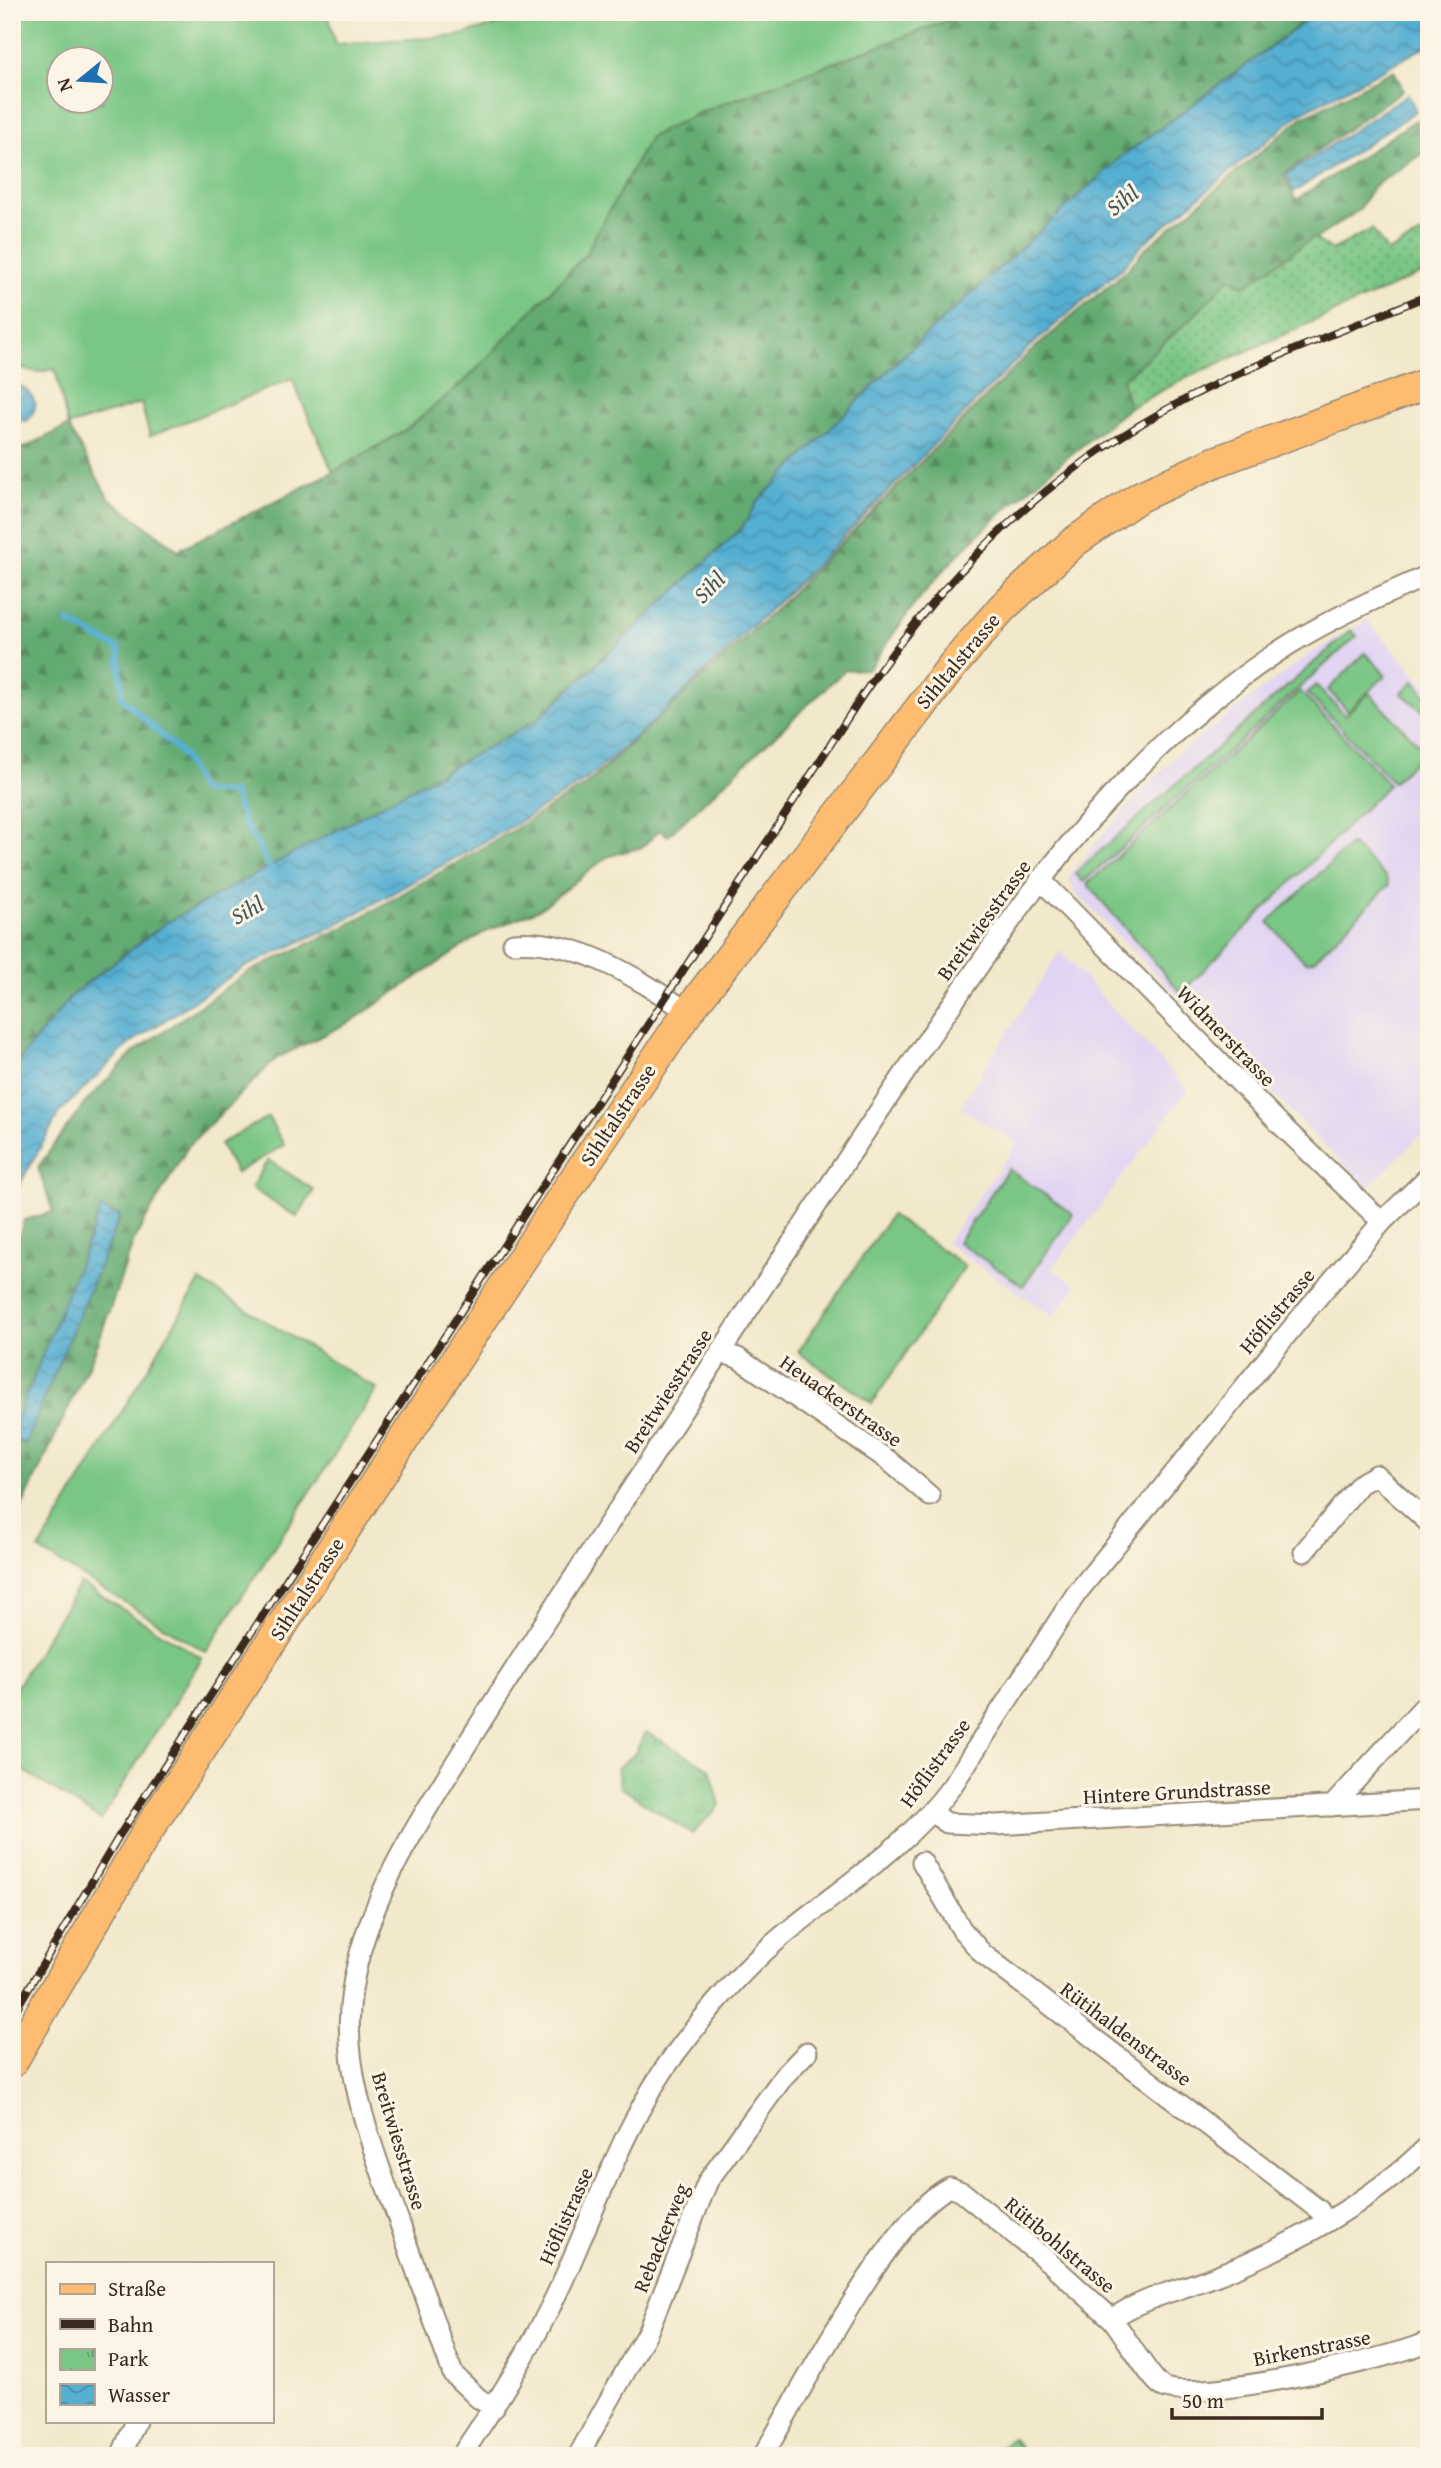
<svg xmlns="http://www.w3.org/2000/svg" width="1441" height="2468" font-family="'Gentium Book Plus',serif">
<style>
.built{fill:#e2d4f3}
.grass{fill:#7ac685;stroke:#5a7852;stroke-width:2;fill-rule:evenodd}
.forest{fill:url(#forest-firs);stroke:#4f6a48;stroke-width:2}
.park{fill:url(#park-tufts);stroke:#5a7852;stroke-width:2}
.garden{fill:url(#garden-dots);stroke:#5a7852;stroke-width:2}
.water{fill:url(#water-waves);stroke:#486c78;stroke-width:2}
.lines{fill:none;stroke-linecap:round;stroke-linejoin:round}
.stream{stroke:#54afd2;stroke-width:6}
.minor-casing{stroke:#968974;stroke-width:23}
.primary-casing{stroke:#968974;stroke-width:33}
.minor{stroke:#fff;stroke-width:19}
.primary{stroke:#fdbc70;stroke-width:30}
.rail-casing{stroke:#3b2a1e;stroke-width:8}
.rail{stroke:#fcf5e5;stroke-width:5;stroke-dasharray:16;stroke-linecap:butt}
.labels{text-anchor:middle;stroke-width:6;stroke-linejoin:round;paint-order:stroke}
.street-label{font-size:21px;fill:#3b2a1e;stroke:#fcf5e5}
.water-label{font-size:23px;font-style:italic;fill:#44595d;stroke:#fcf5e5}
</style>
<defs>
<pattern id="forest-firs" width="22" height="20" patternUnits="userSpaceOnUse" patternTransform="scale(1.75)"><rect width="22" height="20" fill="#63ab72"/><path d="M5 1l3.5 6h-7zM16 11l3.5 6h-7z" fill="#538b5d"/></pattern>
<pattern id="park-tufts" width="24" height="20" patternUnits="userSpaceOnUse" patternTransform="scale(1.75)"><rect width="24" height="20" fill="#7ac685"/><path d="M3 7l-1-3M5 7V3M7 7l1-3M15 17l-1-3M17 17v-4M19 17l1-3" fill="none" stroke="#65a16c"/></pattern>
<pattern id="garden-dots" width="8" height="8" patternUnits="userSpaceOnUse" patternTransform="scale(1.75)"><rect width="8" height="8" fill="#7ac685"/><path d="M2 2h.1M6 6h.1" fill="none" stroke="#65a16c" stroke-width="1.8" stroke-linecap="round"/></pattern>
<pattern id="water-waves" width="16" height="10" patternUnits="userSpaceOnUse" patternTransform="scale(1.75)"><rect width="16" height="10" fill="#54afd2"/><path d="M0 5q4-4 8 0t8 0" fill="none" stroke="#478faa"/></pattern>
</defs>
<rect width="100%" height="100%" fill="#fcf5e5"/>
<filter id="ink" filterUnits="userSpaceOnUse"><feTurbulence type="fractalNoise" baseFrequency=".0143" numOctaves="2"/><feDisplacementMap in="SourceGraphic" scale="14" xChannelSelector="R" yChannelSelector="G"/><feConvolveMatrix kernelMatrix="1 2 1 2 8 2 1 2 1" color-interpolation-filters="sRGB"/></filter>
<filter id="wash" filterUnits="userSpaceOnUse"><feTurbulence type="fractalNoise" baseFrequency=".00686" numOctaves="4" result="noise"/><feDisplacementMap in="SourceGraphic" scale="28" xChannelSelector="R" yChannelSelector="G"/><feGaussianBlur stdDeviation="1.57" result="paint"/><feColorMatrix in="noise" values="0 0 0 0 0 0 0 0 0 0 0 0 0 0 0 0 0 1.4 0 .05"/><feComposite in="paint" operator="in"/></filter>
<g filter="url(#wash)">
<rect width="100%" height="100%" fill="#f2e8cb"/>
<path class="built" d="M1367 620 1429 690V1142L1420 1135 1367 1189 1073 890 1069 876 1123 811 1180 752 1310 654Z
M1060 951 1188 1090 1052 1269 1077 1286 1053 1316 946 1243 1017 1143 960 1107Z"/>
<path class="grass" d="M12 12H328L335 44 456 36 546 12H971L703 111 650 137 585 255 468 378 407 429 333 472 292 379 150 436 141 403 68 426 55 369 39 372 12 368ZM60 60H102V102H60Z
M1351 630 1357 636 1083 882 1075 873Z
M1365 653 1386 675 1348 711 1328 690Z
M1414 681 1429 699V716L1401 693Z
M1316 685 1345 715 1369 693 1425 751 1393 782 1307 693Z
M1300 691 1389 784 1181 993 1087 884Z
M1351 844 1386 877 1389 885 1314 960 1305 962 1268 922Z
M268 1117 284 1145 236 1173 220 1144Z
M268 1160 314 1190 297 1217 251 1188Z
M1008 1169 1073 1214 1023 1286 958 1242Z
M891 1215 965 1266 872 1403 798 1352Z
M200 1281 377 1389 206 1652 39 1550Z
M80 1583 202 1658 101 1820 12 1763V1694Z"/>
<path class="forest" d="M971 12H1318L1120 158 905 354 758 501 742 528 536 721 166 923 74 993 12 1069V438L22 449 68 426 108 497 178 550 333 472 407 429 468 378 585 255 650 137 703 111Z
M1394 70 1403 90 1283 175 1296 200 1416 120 1429 149 1373 187 1359 210 1245 286 1230 278 1191 319 1122 380 1129 408C1056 466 978 526 919 599 901 621 886 646 869 669L845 670 668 836 660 830 642 847 607 857 540 909 483 933 352 1021 277 1058 189 1145 135 1238 95 1351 12 1528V1259L24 1220 53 1212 38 1167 85 1103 134 1052 248 972 342 928 510 832 588 783 771 614 1029 353 1127 270 1145 249 1301 118Z"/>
<path class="park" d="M646 1732 710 1769 720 1805 692 1834 620 1787 617 1768 635 1753Z
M1012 2438 1028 2456H988Z"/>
<path class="garden" d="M1372 229 1388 252 1423 233 1429 243V270L1182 380 1129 408 1122 380 1191 319 1230 278 1245 286 1313 238 1332 250Z"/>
<path class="water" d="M1318 12H1429V45L1299 114 1143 244 1124 266 1027 349 813 568 655 720 586 780 516 824 332 927 245 967 129 1044 60 1112 12 1198V1069L74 993 166 923 536 721 742 528 758 501 905 354 1120 158Z
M1408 94 1416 111 1294 192 1286 175Z
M21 386C35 396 41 407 27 421L16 420 12 388Z
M101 1208 120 1216 25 1444 12 1438V1432Z"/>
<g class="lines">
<path class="stream" d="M67 621 119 649 122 698 182 754 201 791 233 793 244 822 273 872"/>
</g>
</g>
<g filter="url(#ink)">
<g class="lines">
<g class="minor-casing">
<path id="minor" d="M1040 879 1280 1124 1382 1222
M513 943C577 938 636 977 688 1012
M720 1352 738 1358 888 1460 930 1496
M1304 1552 1360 1484 1376 1475 1429 1523
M1332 1806 1429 1701
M931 1812 947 1823 996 1825 1429 1800
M922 1862 962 1930 983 1954 1319 2210 1326 2221
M1112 2319C1124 2333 1150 2380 1163 2387 1196 2403 1393 2359 1429 2341
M494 2408 478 2398 453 2374C435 2325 418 2276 401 2227 375 2154 339 2069 352 1990 366 1899 421 1818 469 1741 524 1653 581 1566 638 1479 731 1336 823 1193 919 1052 982 961 1043 868 1120 787 1170 734 1228 683 1290 644 1334 617 1381 596 1429 575
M121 2456 136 2421
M461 2456C498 2401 532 2347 560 2287 597 2207 624 2121 678 2050 708 2010 743 1969 781 1937 839 1889 907 1847 952 1786L1076 1594 1306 1311 1382 1222 1429 1176
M578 2456 648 2331 708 2181 784 2076 807 2052
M763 2456C799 2395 892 2214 950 2187L962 2192 1049 2262 1112 2319C1141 2298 1177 2291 1210 2278 1288 2248 1370 2203 1429 2145"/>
</g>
<g class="primary-casing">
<path id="primary" d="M12 2062 147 1832 563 1196 688 1012 953 665 1002 608 1074 542 1139 497 1215 462 1429 383"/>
</g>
<use href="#minor" class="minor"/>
<use href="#primary" class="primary"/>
<g class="rail-casing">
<path id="rail" d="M12 2016 119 1836 862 696C946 571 1051 469 1186 399 1263 359 1348 329 1429 295"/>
</g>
<use href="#rail" class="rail"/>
</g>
</g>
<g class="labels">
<g class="street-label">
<text transform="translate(958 661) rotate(-50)" y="7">Sihltalstrasse</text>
<text transform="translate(984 920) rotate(-54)" y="7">Breitwiesstrasse</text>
<text transform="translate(1226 1036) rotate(46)" y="7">Widmerstrasse</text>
<text transform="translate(618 1115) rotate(-56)" y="7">Sihltalstrasse</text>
<text transform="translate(1277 1311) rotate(-50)" y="7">Höflistrasse</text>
<text transform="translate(668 1391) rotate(-57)" y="7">Breitwiesstrasse</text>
<text transform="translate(841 1401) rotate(35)" y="7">Heuackerstrasse</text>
<text transform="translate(307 1589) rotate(-57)" y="7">Sihltalstrasse</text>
<text transform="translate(935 1763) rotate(-54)" y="7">Höflistrasse</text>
<text transform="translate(1177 1792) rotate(-3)" y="7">Hintere Grundstrasse</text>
<text transform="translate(1126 2034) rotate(37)" y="7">Rütihaldenstrasse</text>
<text transform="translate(399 2141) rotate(73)" y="7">Breitwiesstrasse</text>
<text transform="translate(566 2216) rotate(-66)" y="7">Höflistrasse</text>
<text transform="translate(661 2238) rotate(-68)" y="7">Rebackerweg</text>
<text transform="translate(1060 2245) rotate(40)" y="7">Rütibohlstrasse</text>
<text transform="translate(1312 2348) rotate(-11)" y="7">Birkenstrasse</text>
</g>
<g class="water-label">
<text transform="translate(1122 200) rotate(-38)" y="8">Sihl</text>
<text transform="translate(709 587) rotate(-45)" y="8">Sihl</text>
<text transform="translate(247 910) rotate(-29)" y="8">Sihl</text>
</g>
</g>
<rect width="1441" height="2468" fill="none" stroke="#fcf5e5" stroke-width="42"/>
<rect x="46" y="2262" width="228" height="161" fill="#fcf5e5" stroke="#afa495" stroke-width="2"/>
<rect x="60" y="2284" width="35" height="10" fill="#fdbc70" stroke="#afa495" stroke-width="2"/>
<text x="108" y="2296" font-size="21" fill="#3b2a1e">Straße</text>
<rect x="60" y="2319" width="35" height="10" fill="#3b2a1e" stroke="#afa495" stroke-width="2"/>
<text x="108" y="2332" font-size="21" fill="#3b2a1e">Bahn</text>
<rect x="60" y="2349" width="35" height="21" fill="url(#park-tufts)" stroke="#afa495" stroke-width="2"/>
<text x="108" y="2366" font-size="21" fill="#3b2a1e">Park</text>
<rect x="60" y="2384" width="35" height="21" fill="url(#water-waves)" stroke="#afa495" stroke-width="2"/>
<text x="108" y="2402" font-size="21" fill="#3b2a1e">Wasser</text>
<g transform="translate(80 80) rotate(252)"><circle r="33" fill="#fcf5e5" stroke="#afa495" stroke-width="2"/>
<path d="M0-5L12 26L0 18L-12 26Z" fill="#1f6fb2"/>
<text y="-10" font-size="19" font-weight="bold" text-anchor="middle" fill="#3b2a1e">N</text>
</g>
<path d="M1172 2408v10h150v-10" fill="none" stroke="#3b2a1e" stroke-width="3.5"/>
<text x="1182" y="2408" font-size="21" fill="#3b2a1e" stroke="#fcf5e5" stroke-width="5" paint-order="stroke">50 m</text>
</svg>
